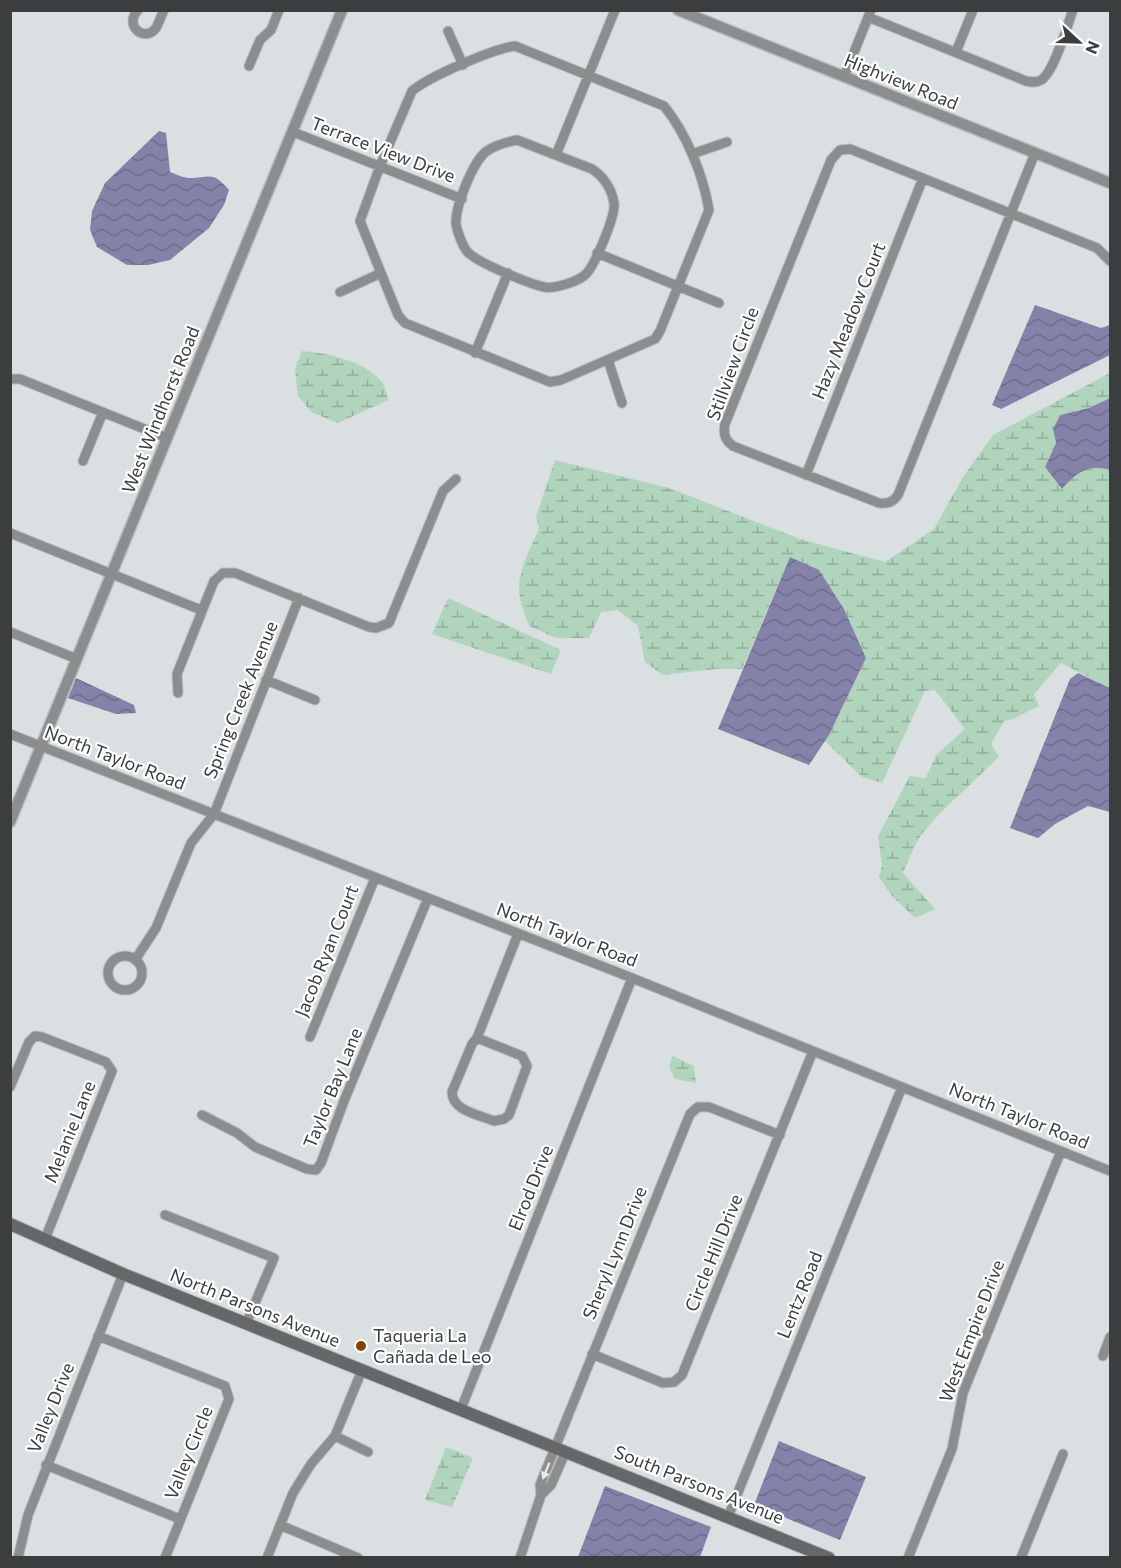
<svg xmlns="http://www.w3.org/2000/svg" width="1121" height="1568" font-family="Commissioner,sans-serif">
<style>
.wetland{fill:url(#wetland-marsh)}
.water{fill:url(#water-waves)}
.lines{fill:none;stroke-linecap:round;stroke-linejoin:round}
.minor-casing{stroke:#b7bbbd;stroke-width:11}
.tertiary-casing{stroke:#b7bbbd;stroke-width:13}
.secondary-casing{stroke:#b7bbbd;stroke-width:14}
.minor{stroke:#8c8d8f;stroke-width:9}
.tertiary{stroke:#8c8d8f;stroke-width:10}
.secondary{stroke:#656769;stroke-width:12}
.oneway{fill:#e8e8e9}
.poi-dot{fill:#824405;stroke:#fff;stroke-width:2}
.labels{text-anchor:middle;stroke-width:4.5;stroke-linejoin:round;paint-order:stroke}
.street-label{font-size:18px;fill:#3b3d3e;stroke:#fff}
.poi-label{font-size:18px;fill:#3b3d3e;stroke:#fff;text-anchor:start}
</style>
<defs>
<pattern id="wetland-marsh" width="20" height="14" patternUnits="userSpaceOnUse" patternTransform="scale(1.5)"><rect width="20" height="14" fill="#b1d5bc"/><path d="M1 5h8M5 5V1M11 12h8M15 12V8" fill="none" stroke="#91ae9a"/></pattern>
<pattern id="water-waves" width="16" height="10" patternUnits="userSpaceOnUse" patternTransform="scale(1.5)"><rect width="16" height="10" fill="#8482a8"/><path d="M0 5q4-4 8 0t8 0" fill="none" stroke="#6d6c8a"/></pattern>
</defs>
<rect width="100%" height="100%" fill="#dadfe1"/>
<path class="wetland" d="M302 351C328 353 365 361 382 382 385 386 387 394 388 400L338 423 311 412 298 396 295 368Z
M1110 373V398L1089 408 1060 415 1053 429 1056 443 1045 467 1062 489C1077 472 1087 464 1110 470V688L1061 663 1034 694 1039 706 1013 719 1004 721 991 744 999 756C974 783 945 805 922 834 914 845 909 860 903 873L935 909 915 918 891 895 879 877 882 865 878 836 910 776 926 778 936 755 965 729 935 690 925 691 882 783 862 777 825 741 841 711 866 658 844 609 819 570 790 557 742 669H716L663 675 645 662 638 626 618 610 601 612 589 638H556L529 626C525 615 519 601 519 588 519 568 531 547 539 529L536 517 555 460 669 488 800 539 885 562 934 529 963 477 993 435Z
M448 598 561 650 551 674 432 634Z
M673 1056 694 1066 696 1083 675 1079 669 1066Z
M446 1447 473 1458 452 1507 425 1500Z"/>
<path class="water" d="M159 131 166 133 170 172C176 174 183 178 189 178 210 178 212 170 229 190L224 205 209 228 170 260 148 265H127L97 247 90 230 92 211 105 183Z
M1035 305 1101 328 1110 325V355L1001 409 992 405Z
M1110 398V470C1087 464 1077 472 1062 489L1045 467 1056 443 1053 429 1060 415 1089 408Z
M790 557 819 570 844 609 866 658 829 735 809 765 718 729Z
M1078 673 1110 688V812L1088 806 1055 824 1038 838 1010 828 1070 679Z
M76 678 134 705 136 713 116 714 68 698Z
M779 1441 866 1477 840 1540 754 1505Z
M605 1486 711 1527 700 1557H578Z"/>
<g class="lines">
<g class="minor-casing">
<path id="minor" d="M138 10C123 26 145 43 156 28 159 23 161 16 164 10
M868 17 1026 81C1032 82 1036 83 1041 80 1054 73 1067 26 1073 10
M448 31 463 65
M515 46 664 106C686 133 703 174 709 210L660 331 655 339 561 380 550 382 405 323 398 315 360 221 380 166 412 91C430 76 493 49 515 46Z
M956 52 973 10
M249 66 260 40 271 30 279 10
M844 77 871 10
M293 132 462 199
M517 140 592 169C603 176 612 189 614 203 616 215 595 265 586 274 578 282 554 289 544 287 530 284 472 261 466 250 462 244 455 227 456 220 457 203 473 161 487 151 495 145 507 142 517 140Z
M1035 153 898 495C893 502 888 504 879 503L733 446C725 440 723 434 725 424L831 160 840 150 850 149 1097 248 1110 261
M692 154 727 142
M556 155 615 10
M597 253 719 303
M340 292 381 273
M475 353 508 273
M608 360 622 403
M10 379H20L167 438
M83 461 103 412
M806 475 923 178
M10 533 201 610
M10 632 77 659
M266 680 315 700
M178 693 177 674 214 581 223 573H235L369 627 376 628 389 623 443 491 456 479
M10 734 632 978 1110 1171
M108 973a17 17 0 1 1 34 0a17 17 0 1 1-34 0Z
M135 960 156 928 191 843 214 814 299 598
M310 1037 375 878
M477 1038 522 1056 527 1066 509 1115 504 1119 494 1121C480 1115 452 1111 452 1092L472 1044 477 1038 518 934
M10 1087 29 1042 35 1036 42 1037 106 1062 112 1071 45 1239
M202 1115 237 1133 255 1147 307 1169 316 1170 321 1163 344 1101 428 898
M165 1215 274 1258 246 1324
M98 1336 225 1386 229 1399 165 1558
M592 1354 663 1383 674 1382 682 1375 813 1051
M1103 1356 1110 1337
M461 1409 632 978
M335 1436 368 1452
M46 1465 180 1519
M541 1495 540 1485 690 1114 698 1107H709L780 1135
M728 1517 902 1087
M280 1525 358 1558
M18 1558 28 1515 123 1274
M267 1558 293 1493 311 1464 335 1436 362 1370
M520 1558 541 1495 551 1485 566 1451
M908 1558 952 1449 963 1393 1061 1151
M1021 1558 1063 1454"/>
</g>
<g class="tertiary-casing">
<path id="tertiary" d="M678 10 1110 183
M10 822 342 10"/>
</g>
<g class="secondary-casing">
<path id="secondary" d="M10 1224 123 1274 829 1558"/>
</g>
<use href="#minor" class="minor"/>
<use href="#tertiary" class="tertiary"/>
<use href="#secondary" class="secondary"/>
</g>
<defs><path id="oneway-solid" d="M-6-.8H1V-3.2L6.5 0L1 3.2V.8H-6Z" transform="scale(1.5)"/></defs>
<use class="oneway" href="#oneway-solid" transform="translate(546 1471) rotate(112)"/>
<circle class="poi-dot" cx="361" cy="1346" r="6"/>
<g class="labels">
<g class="street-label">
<text transform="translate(901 82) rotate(22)" y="6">Highview Road</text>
<text transform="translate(383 150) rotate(21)" y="6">Terrace View Drive</text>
<text transform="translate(849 321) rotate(-68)" y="6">Hazy Meadow Court</text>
<text transform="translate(733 364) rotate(-70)" y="6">Stillview Circle</text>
<text transform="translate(161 410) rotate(-68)" y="6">West Windhorst Road</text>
<text transform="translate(241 700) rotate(-68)" y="6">Spring Creek Avenue</text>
<text transform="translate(115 758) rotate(21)" y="6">North Taylor Road</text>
<text transform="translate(567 935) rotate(21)" y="6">North Taylor Road</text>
<text transform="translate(327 951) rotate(-68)" y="6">Jacob Ryan Court</text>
<text transform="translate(333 1088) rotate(-68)" y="6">Taylor Bay Lane</text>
<text transform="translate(1019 1116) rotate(22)" y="6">North Taylor Road</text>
<text transform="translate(70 1132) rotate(-68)" y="6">Melanie Lane</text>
<text transform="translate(531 1188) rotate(-68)" y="6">Elrod Drive</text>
<text transform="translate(615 1253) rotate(-68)" y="6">Sheryl Lynn Drive</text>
<text transform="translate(714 1253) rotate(-68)" y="6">Circle Hill Drive</text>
<text transform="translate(800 1295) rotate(-68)" y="6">Lentz Road</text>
<text transform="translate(255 1308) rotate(22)" y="6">North Parsons Avenue</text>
<text transform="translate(972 1331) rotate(-69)" y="6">West Empire Drive</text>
<text transform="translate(51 1408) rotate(-68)" y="6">Valley Drive</text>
<text transform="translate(189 1453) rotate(-68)" y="6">Valley Circle</text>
<text transform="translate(699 1485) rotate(22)" y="6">South Parsons Avenue</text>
</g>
<g class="poi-label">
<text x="373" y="1342">Taqueria La<tspan x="373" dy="21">Cañada de Leo</tspan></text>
</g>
</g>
<rect width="1121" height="1568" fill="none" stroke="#3b3d3e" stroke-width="24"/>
<g transform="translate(1079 42) rotate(112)" stroke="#ffffff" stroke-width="4.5" paint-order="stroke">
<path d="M0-4.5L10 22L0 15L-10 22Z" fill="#3b3d3e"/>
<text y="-9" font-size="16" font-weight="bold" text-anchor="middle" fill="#3b3d3e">N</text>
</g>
</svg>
